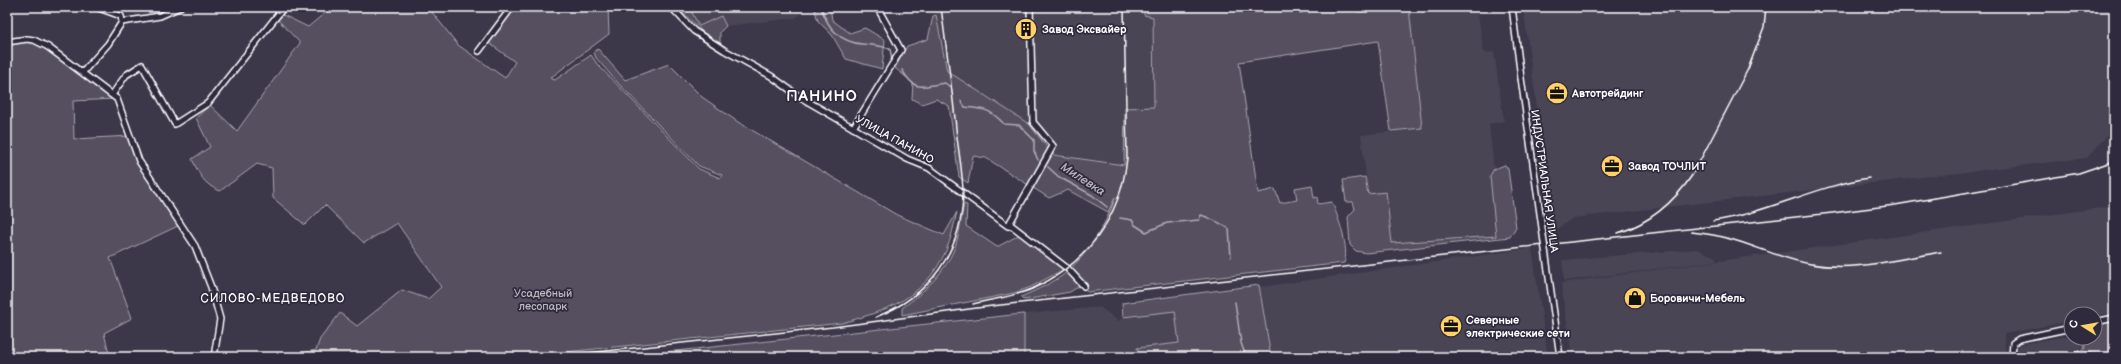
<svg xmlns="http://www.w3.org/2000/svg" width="2121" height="364" font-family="'Balsamiq Sans',sans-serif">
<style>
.built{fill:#494455}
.green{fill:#555060;stroke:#aaa8b0}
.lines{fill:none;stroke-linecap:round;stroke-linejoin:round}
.stream{stroke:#afadb4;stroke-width:1.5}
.minor-casing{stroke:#fff;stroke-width:8}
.minor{stroke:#2f2a3d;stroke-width:5}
.rail{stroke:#fff;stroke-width:1.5}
.minor-bridge-casing{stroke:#fff;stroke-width:8;stroke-linecap:butt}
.minor-bridge{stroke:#2f2a3d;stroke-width:5}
.labels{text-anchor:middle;stroke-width:3.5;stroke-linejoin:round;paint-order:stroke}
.poi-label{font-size:11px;font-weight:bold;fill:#fff;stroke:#2f2a3d;text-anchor:start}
.street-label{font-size:11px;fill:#fff;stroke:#2f2a3d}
.park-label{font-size:11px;fill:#bbb9bf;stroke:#2f2a3d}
.water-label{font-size:12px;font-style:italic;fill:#b5b4ba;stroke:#2f2a3d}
.neighbourhood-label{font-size:12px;letter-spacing:1px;fill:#fff;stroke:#2f2a3d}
.district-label{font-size:15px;font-weight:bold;letter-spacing:1px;fill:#fff;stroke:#2f2a3d}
</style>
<rect width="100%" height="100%" fill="#3c3749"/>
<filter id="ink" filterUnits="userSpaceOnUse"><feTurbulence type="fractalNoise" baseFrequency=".025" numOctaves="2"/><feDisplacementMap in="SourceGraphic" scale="8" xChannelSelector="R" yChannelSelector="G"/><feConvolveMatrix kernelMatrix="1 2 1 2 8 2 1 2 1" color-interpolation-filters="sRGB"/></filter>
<g filter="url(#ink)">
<path class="built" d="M689 7H807L796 18 726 26 721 16 699 26Z
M935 7H1144L1145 15 1153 16 1154 108 1124 164 1053 155 1029 124 947 71Z
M1357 7H1477L1484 53 1494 52 1504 121 1489 124 1494 169 1490 176 1497 236 1392 243 1386 192 1368 194 1361 135 1422 128 1409 8 1358 12Z
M1523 7H2114V128L2087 158 1573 218 1554 231Z
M2114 206V312L2095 316V314H2071V321L2004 334 2006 357H1572L1561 283Z
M1532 248 1548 357H1271L1260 287Z
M1697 249 1716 257V261L1564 281 1562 260Z
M1100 307 1118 321 1123 317 1175 310 1179 343 1138 348 1139 357H1086V355L1024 357V314Z
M2071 335V338H2084L2085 348 2036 357H2019L2017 345Z"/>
<path class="green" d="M332 7H428L458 45 505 78 515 62 489 43 514 7H608L609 34 550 78 555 80 591 55 597 64 699 169 720 178 722 175 699 166 617 82 596 58 594 52 598 49 625 80 669 64 702 97 738 122 897 215 944 235 957 212C954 225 951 239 946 251 924 298 889 310 842 323L519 357H282L316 350 320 339 340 313 357 326 402 290 428 299 441 287 397 223 364 243 325 205 305 225 273 198 272 168 257 164 220 191C204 185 199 174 192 159L210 147 196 118 210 105 237 131 300 43 278 20 283 15 308 27Z
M677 7H689L699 26 721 16 726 26 720 32V44L704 33Z
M814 7H830L832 20 850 33 865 28 885 40 882 69 846 59 832 35 818 21Z
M1144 7H1295V12L1302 13 1303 7H1357L1358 12 1409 8 1422 128 1391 131 1378 41 1239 62 1258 193 1275 189 1280 203 1297 200 1295 188 1312 185 1314 198 1317 197 1318 204 1332 202C1338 217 1350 249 1344 263L1087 292 1081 285 1070 292 1024 300 1021 297C1036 290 1056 282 1068 271 1089 252 1106 225 1115 198L1108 212 1068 190 1049 198 986 158 973 156 968 183 959 177 949 106 936 99 922 104 912 99 913 83 895 68 907 46 928 39 933 16 936 15 947 71 1029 124 1053 155 1124 165 1125 108 1154 107 1153 17 1144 15Z
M33 40 50 47 116 99 73 101 74 139 130 136 137 161 180 225 110 258 132 318 104 333 110 357H7V42Z
M1505 165 1508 169 1516 227 1510 237 1366 253 1356 251 1350 245 1348 217 1355 209 1353 202H1346L1343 180 1365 177 1368 194 1386 192 1392 243 1496 236 1490 176 1494 169Z
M964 204 967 205 966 226 997 247 1019 235 1064 269 1031 287 1014 293 902 315V308C924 292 947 271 956 244 960 232 961 217 964 204Z
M1259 285 1271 357H1139L1137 348 1179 343 1175 311 1123 317 1122 303Z
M1024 314V357H619L1012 315Z
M2114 320V357L2082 351 2085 348 2084 338H2095V324Z"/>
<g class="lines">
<path class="stream" d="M821 7C827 27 839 42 862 44 872 45 880 45 890 49L892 60
M902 70C916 93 921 86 945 83L949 86
M961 101 965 107C985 109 990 109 1004 124L1019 125 1034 140V151L1038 160
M1048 167 1059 177 1092 195 1107 207
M1120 218 1132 220 1135 225 1146 232 1167 223 1199 220 1201 215C1205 216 1225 225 1229 229L1231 257
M1235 302 1241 343 1246 357"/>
<g class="minor-casing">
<path id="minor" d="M671 7 694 31 724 50 771 76 800 97 907 159 929 168 1008 226 1011 225 1068 269 1084 286
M1512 7 1521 78
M122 22 160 16 180 7
M7 42 27 39 34 40 48 47 117 99 139 161 195 246 211 287 220 319 214 357
M479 51 512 7
M83 72 108 44 122 22 121 16 96 7
M112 95 126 75 142 65 175 124 208 103 284 7
M853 128 901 50 877 7
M1008 226 1053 146 1033 122 1030 7
M2095 322 2114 318
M1557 335 1560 357
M2078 354 2079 357
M2012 357 2013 343 2019 339 2071 328"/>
</g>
<use href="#minor" class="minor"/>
<path class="rail" d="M1713 221C1767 213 1816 186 1869 178
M1691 232C1700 233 1709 234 1718 236 1749 242 1779 259 1811 264 1853 272 1899 259 1941 252
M1618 233C1650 223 1675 201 1693 174L1748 69 1764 27 1766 7
M973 304C992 299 1013 297 1032 289 1087 264 1121 217 1127 158L1124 7
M876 317C929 296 962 253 963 194 963 172 958 150 956 128 952 87 946 47 941 7
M549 357 833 327 992 306 1832 213 1895 205 2079 173 2114 161"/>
<g class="minor-bridge-casing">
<path id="minor-bridge" d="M1521 78 1557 335"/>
</g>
<use href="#minor-bridge" class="minor-bridge"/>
</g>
</g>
<defs>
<g id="building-disc" transform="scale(1.15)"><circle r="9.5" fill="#ffd166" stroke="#2f2a3d"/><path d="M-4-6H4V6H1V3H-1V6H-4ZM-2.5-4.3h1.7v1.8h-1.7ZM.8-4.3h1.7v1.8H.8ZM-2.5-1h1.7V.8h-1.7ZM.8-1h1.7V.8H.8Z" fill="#111"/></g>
<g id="office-disc" transform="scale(1.15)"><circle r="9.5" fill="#ffd166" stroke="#2f2a3d"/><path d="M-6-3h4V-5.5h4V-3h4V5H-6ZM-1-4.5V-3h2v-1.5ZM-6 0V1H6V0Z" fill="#111"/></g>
<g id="shop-disc" transform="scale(1.15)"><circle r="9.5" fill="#ffd166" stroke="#2f2a3d"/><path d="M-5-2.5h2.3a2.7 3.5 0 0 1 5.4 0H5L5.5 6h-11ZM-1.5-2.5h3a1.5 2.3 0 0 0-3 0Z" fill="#111"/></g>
</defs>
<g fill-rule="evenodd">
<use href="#building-disc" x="1026" y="29"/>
<use href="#office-disc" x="1557" y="93"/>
<use href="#office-disc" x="1612" y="166"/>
<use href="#shop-disc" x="1635" y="298"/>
<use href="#office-disc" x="1451" y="326"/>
</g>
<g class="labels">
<g class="poi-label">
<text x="1042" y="33">Завод Эксвайер</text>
<text x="1572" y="97">Автотрейдинг</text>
<text x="1628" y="170">Завод ТОЧЛИТ</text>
<text x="1650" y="302">Боровичи-Мебель</text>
<text x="1466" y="324">Северные<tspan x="1466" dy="13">электрические сети</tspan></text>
</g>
<g class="street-label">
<text transform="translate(895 139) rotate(29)" y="4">УЛИЦА ПАНИНО</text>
<text transform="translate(1545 181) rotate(82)" y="4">ИНДУСТРИАЛЬНАЯ УЛИЦА</text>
</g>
<g class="park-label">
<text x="543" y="297">Усадебный<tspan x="543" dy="13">лесопарк</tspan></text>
</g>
<g class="water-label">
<text transform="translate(1083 179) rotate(33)" y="4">Милевка</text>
</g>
<g class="neighbourhood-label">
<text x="273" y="302">СИЛОВО-МЕДВЕДОВО</text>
</g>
<g class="district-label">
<text x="822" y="101">ПАНИНО</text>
</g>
</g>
<rect width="2121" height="364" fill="none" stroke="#2f2a3d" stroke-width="24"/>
<rect x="12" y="12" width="2097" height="340" fill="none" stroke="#fff" stroke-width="1.5" filter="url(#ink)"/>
<g transform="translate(2083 326) rotate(281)"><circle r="19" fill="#2f2a3d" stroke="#827f8b"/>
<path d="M0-3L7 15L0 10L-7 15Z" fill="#ffd166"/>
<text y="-6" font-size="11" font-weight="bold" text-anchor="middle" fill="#ffffff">С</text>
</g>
</svg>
